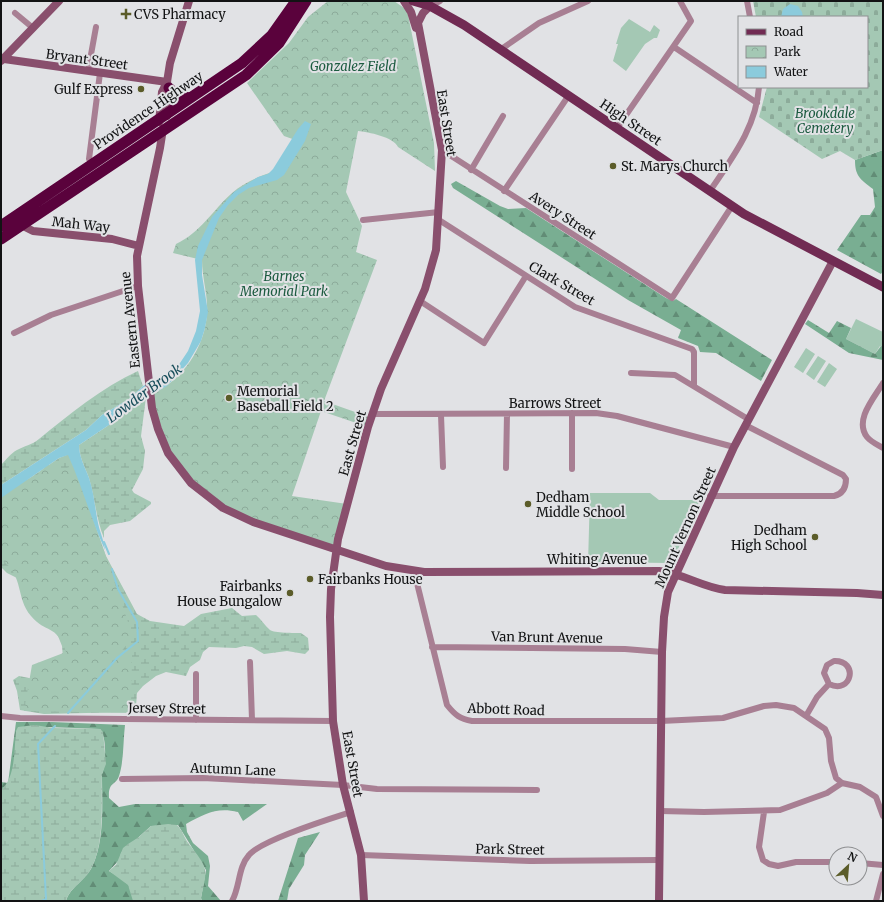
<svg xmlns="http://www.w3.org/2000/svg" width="884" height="902" font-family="Merriweather,serif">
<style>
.grass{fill:#a4c8b4}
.forest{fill:url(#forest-firs)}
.wetland{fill:url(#wetland-marsh)}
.cemetery{fill:url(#cemetery-stones)}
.park{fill:url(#park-crowns)}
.water{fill:#8bcbdc}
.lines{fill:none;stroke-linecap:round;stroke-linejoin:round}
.stream{stroke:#8bcbdc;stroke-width:2}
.street{stroke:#a87f93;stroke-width:6}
.secondary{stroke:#894f6d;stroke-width:8}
.primary{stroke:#712b53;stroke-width:9}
.highway{stroke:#5a023c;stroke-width:11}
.poi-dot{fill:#5b5c29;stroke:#e1e2e5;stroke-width:1.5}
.labels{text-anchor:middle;stroke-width:4;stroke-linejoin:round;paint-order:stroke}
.poi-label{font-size:13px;fill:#121314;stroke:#e1e2e5;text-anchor:start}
.street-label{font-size:13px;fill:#121314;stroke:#e1e2e5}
.park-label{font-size:13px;font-style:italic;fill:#1c5b40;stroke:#e1e2e5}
.water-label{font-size:14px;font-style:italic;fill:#174d5a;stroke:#e1e2e5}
</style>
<defs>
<pattern id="forest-firs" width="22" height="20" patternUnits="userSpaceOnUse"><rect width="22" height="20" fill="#79ae92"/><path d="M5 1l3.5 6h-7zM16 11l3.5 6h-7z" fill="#628c76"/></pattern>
<pattern id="wetland-marsh" width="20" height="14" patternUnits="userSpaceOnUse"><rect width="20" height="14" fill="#a4c8b4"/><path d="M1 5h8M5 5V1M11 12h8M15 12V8" fill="none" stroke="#8cab9a"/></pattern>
<pattern id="cemetery-stones" width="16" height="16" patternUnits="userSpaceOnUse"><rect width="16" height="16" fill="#a4c8b4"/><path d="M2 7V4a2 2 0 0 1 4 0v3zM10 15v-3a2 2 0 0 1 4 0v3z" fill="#8cab9a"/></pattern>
<pattern id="park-crowns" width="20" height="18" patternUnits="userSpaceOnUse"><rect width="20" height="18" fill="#a4c8b4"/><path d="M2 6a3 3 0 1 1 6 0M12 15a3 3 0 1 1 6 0" fill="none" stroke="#8cab9a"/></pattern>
</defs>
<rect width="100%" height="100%" fill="#e1e2e5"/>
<path class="grass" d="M629 19 650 32 654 25 660 30 657 38H654L645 44 626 71 613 61 618 44H616L621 28Z
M856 319 883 332V347L880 346 875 354 846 339Z
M806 348 815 354 803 373 794 367Z
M818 356 826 361 814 380 806 374Z
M829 363 837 369 825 387 817 382Z
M590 493H650L659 500H700L674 558 668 563 595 562 588 564Z"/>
<path class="forest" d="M883 150V271L881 274 837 250 861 215H870L875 207 873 189C860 179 855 176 855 160Z
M456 181 500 206 508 209 526 208 666 298 673 301 676 299 772 360 761 381 716 353 700 352 698 346 678 338 681 330 628 300 453 188 451 184Z
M808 320 829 333 837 321 851 328 846 339 875 354 881 346 883 347V360L849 353 805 324Z
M16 722H52L125 725C123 741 124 761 119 776 116 786 108 781 109 798L119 807 135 804H267L243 821 238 812C216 807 205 814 186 824L187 832 193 843 208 856 210 866 208 886 221 901H202L201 898 206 870 178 825 151 826 121 853 120 859 109 871 160 901H66C70 887 86 880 92 867 105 840 102 803 102 774 106 764 107 737 100 729L48 727 1 883V782L8 783Z
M320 832 305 855 304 865 289 889 287 901H278L298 838Z"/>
<path class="wetland" d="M138 371 143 386 129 399 102 415 86 430 1 485V465C6 460 11 453 17 450 24 446 32 445 39 439 70 414 101 388 138 371Z
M146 397 141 436 145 451 143 469 132 490 134 493 151 502V504L130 521 110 525 104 531V538C96 519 95 498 89 478 85 467 79 457 79 445L121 417 131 406Z
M69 454 82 485 86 502 106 556 137 614 150 621 184 626 201 614 232 608 242 616 256 615C261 619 265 626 270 630 274 633 295 633 301 633L308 638 309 650 305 654 287 651 264 654 252 647 244 646 236 648 209 647 203 652 200 660 190 667 186 676 166 672 156 676 143 686 137 693 136 706 129 712 44 714 20 710 17 691 13 680 19 676 34 679 63 658 62 646 56 631 35 587 7 573 1 567V498L59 458Z
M35 725 53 728 100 729 103 732 106 764 102 774C101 803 105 840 92 867 86 880 70 887 66 901H1V790C16 777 14 749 16 731L18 727Z
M168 824 177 825C183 831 184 838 189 844 208 869 208 866 201 898L202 901H133L128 885 109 871 116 865 123 848 128 844 139 837 151 826Z"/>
<path class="cemetery" d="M753 1H883V150L855 160 840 151 822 159 759 117 767 87H867V17H756Z"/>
<path class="park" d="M328 1H394L407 10 434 143 435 171 398 147C394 137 368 132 358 131L346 192 362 226 356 252 377 260 324 401 372 418 368 427 321 411 292 496 347 504 335 549 223 508 173 461 150 395C182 382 206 346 207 312 208 295 202 278 202 260L173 253 176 244C200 233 213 210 232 193 248 179 269 173 287 167L301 142 284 136 247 83 289 43 308 17Z
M47 465H54L64 469 75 465 133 637 119 654 132 655 131 713 24 711 32 665 66 652C56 623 46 634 31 616 15 597 25 577 1 559V491L37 475Z"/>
<path class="water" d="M790 4 798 6 802 12 803 17H781L783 9Z
M305 121 311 124 305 141 284 175 277 180 249 188 238 195 228 205 219 218 202 260V275L208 312 205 328 201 341 188 363 167 386 131 406 121 417 79 445C79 457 85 467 89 478 94 493 95 508 98 523 100 533 104 540 105 550 91 519 82 486 68 455L59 458 1 498V485L86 430 102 415 129 399 143 386 165 375 178 366 188 351 196 331 200 311 195 260 198 246 212 217 234 192 258 177 268 174 273 169 298 129Z"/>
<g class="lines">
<path class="stream" d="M104 542 109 554
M68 713 117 658 138 641 137 622 118 589 112 569
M42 901 46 899 38 744 55 726"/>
<path class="street" d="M747 1 750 17
M430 6 440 1
M15 13 33 28
M674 47 757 103
M500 50 539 23 588 1
M88 71 96 27
M617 128 691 21 680 1
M442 150 672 298 732 206
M89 159 100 73
M471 170 503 116
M504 191 569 95
M710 191C732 158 756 128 759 87
M363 220 439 212
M439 220 575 307 692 349 694 352V386
M420 301 484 343 526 276
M14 333 51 315 138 286
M631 373 675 375 748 419
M883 383C874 398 854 420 867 437 871 442 878 445 883 448
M572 413V469
M373 414 596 413 617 416 734 447
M441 415 443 467
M506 468 507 414
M710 496H834C843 494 846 487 846 479L843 475 745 425
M414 571 447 705C455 715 460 719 472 721H661L723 718 764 706 776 705 794 708 825 729 829 738 831 761 836 778 842 783 860 787 876 797 883 816
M432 647 625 649 662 652
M250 662 252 720
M1 716 20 718 333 721
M806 716 817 697 829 684 824 673 827 665 834 661C859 660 852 695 829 684
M196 720V674
M122 779 203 778 343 785 377 789 537 790
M660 811 704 812 780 810 827 793 842 783
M764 812 759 847 763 860 769 864 778 866 796 862H836
M361 855 530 861 659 860
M860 863 883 865
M232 901C240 887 238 867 249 855 261 840 329 819 351 812
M876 901 883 874"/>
<path class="secondary" d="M404 1 411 12 416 28
M4 59 167 82
M1 61 59 1
M167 116 170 95 167 82 170 63 189 1
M159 122 162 92 167 82
M163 129 160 148 137 256 138 286 152 408 158 429 168 453 191 483 223 508 253 522 386 566 424 572 659 571C682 573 702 587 725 590L857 593 883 595
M21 225 33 231 112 239 139 246
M364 901 361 855 343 785 333 721 330 617 331 589 338 539 368 427 381 389 425 289 436 250 442 150 418 23 423 13 430 6
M659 901 662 652 664 617 668 592 734 447 833 261"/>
<path class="primary" d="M413 1 430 6 464 25 744 214 883 287"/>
<path class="highway" d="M169 88 178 96 190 98
M1 226 242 63 272 35 296 1
M1 239 246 75 279 43 306 1"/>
</g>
<g class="poi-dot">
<path d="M124 8h4v4h4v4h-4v4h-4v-4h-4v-4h4z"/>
<circle cx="141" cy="89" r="4"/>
<circle cx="613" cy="166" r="4"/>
<circle cx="229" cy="398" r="4"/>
<circle cx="528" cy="504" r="4"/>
<circle cx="815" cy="537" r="4"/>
<circle cx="310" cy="579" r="4"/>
<circle cx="290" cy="593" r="4"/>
</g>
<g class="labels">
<g class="poi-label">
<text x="134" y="19">CVS Pharmacy</text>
<text x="133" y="94" text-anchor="end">Gulf Express</text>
<text x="621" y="171">St. Marys Church</text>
<text x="237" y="396">Memorial<tspan x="237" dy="15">Baseball Field 2</tspan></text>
<text x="536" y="502">Dedham<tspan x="536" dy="15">Middle School</tspan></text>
<text x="807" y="535" text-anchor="end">Dedham<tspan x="807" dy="15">High School</tspan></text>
<text x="318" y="584">Fairbanks House</text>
<text x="282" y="591" text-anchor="end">Fairbanks<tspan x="282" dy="15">House Bungalow</tspan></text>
</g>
<g class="street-label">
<text transform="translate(87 59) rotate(8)" y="5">Bryant Street</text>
<text transform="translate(148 110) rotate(-34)" y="5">Providence Highway</text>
<text transform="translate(631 122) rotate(34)" y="5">High Street</text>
<text transform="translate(447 123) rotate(81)" y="5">East Street</text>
<text transform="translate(563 215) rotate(33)" y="5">Avery Street</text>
<text transform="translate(81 224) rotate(6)" y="5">Mah Way</text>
<text transform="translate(562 283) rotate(30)" y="5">Clark Street</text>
<text transform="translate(130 320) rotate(-96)" y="5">Eastern Avenue</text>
<text x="555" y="408">Barrows Street</text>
<text transform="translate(352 443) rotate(-74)" y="5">East Street</text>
<text transform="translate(685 527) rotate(-66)" y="5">Mount Vernon Street</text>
<text x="597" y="564">Whiting Avenue</text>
<text transform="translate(547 637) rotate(1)" y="5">Van Brunt Avenue</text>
<text transform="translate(167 708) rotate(1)" y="5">Jersey Street</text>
<text transform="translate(506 709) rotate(2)" y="5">Abbott Road</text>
<text transform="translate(353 764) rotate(80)" y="5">East Street</text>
<text transform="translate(233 769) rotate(2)" y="5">Autumn Lane</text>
<text transform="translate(510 849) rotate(1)" y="5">Park Street</text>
</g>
<g class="park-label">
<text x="353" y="71">Gonzalez Field</text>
<text x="825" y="118">Brookdale<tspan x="825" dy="15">Cemetery</tspan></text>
<text x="284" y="281">Barnes<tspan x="284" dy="15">Memorial Park</tspan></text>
</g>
<g class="water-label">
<text transform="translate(144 393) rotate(-36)" y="5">Lowder Brook</text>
</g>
</g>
<rect width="884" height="902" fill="none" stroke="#121314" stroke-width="4"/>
<rect x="738" y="16" width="130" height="72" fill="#e1e2e5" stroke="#8e8f91"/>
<rect x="746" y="29" width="20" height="6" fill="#712b53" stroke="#8e8f91"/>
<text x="774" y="36" font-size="12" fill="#121314">Road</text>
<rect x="746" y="46" width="20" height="12" fill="url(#park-crowns)" stroke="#8e8f91"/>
<text x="774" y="56" font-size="12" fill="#121314">Park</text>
<rect x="746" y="66" width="20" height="12" fill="#8bcbdc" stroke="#8e8f91"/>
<text x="774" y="76" font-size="12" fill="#121314">Water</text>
<g transform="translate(848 866) rotate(26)"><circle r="19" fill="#e1e2e5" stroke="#8e8f91"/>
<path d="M0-3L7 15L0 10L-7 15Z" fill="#5b5c29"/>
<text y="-6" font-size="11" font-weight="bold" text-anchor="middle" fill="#121314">N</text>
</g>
</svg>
